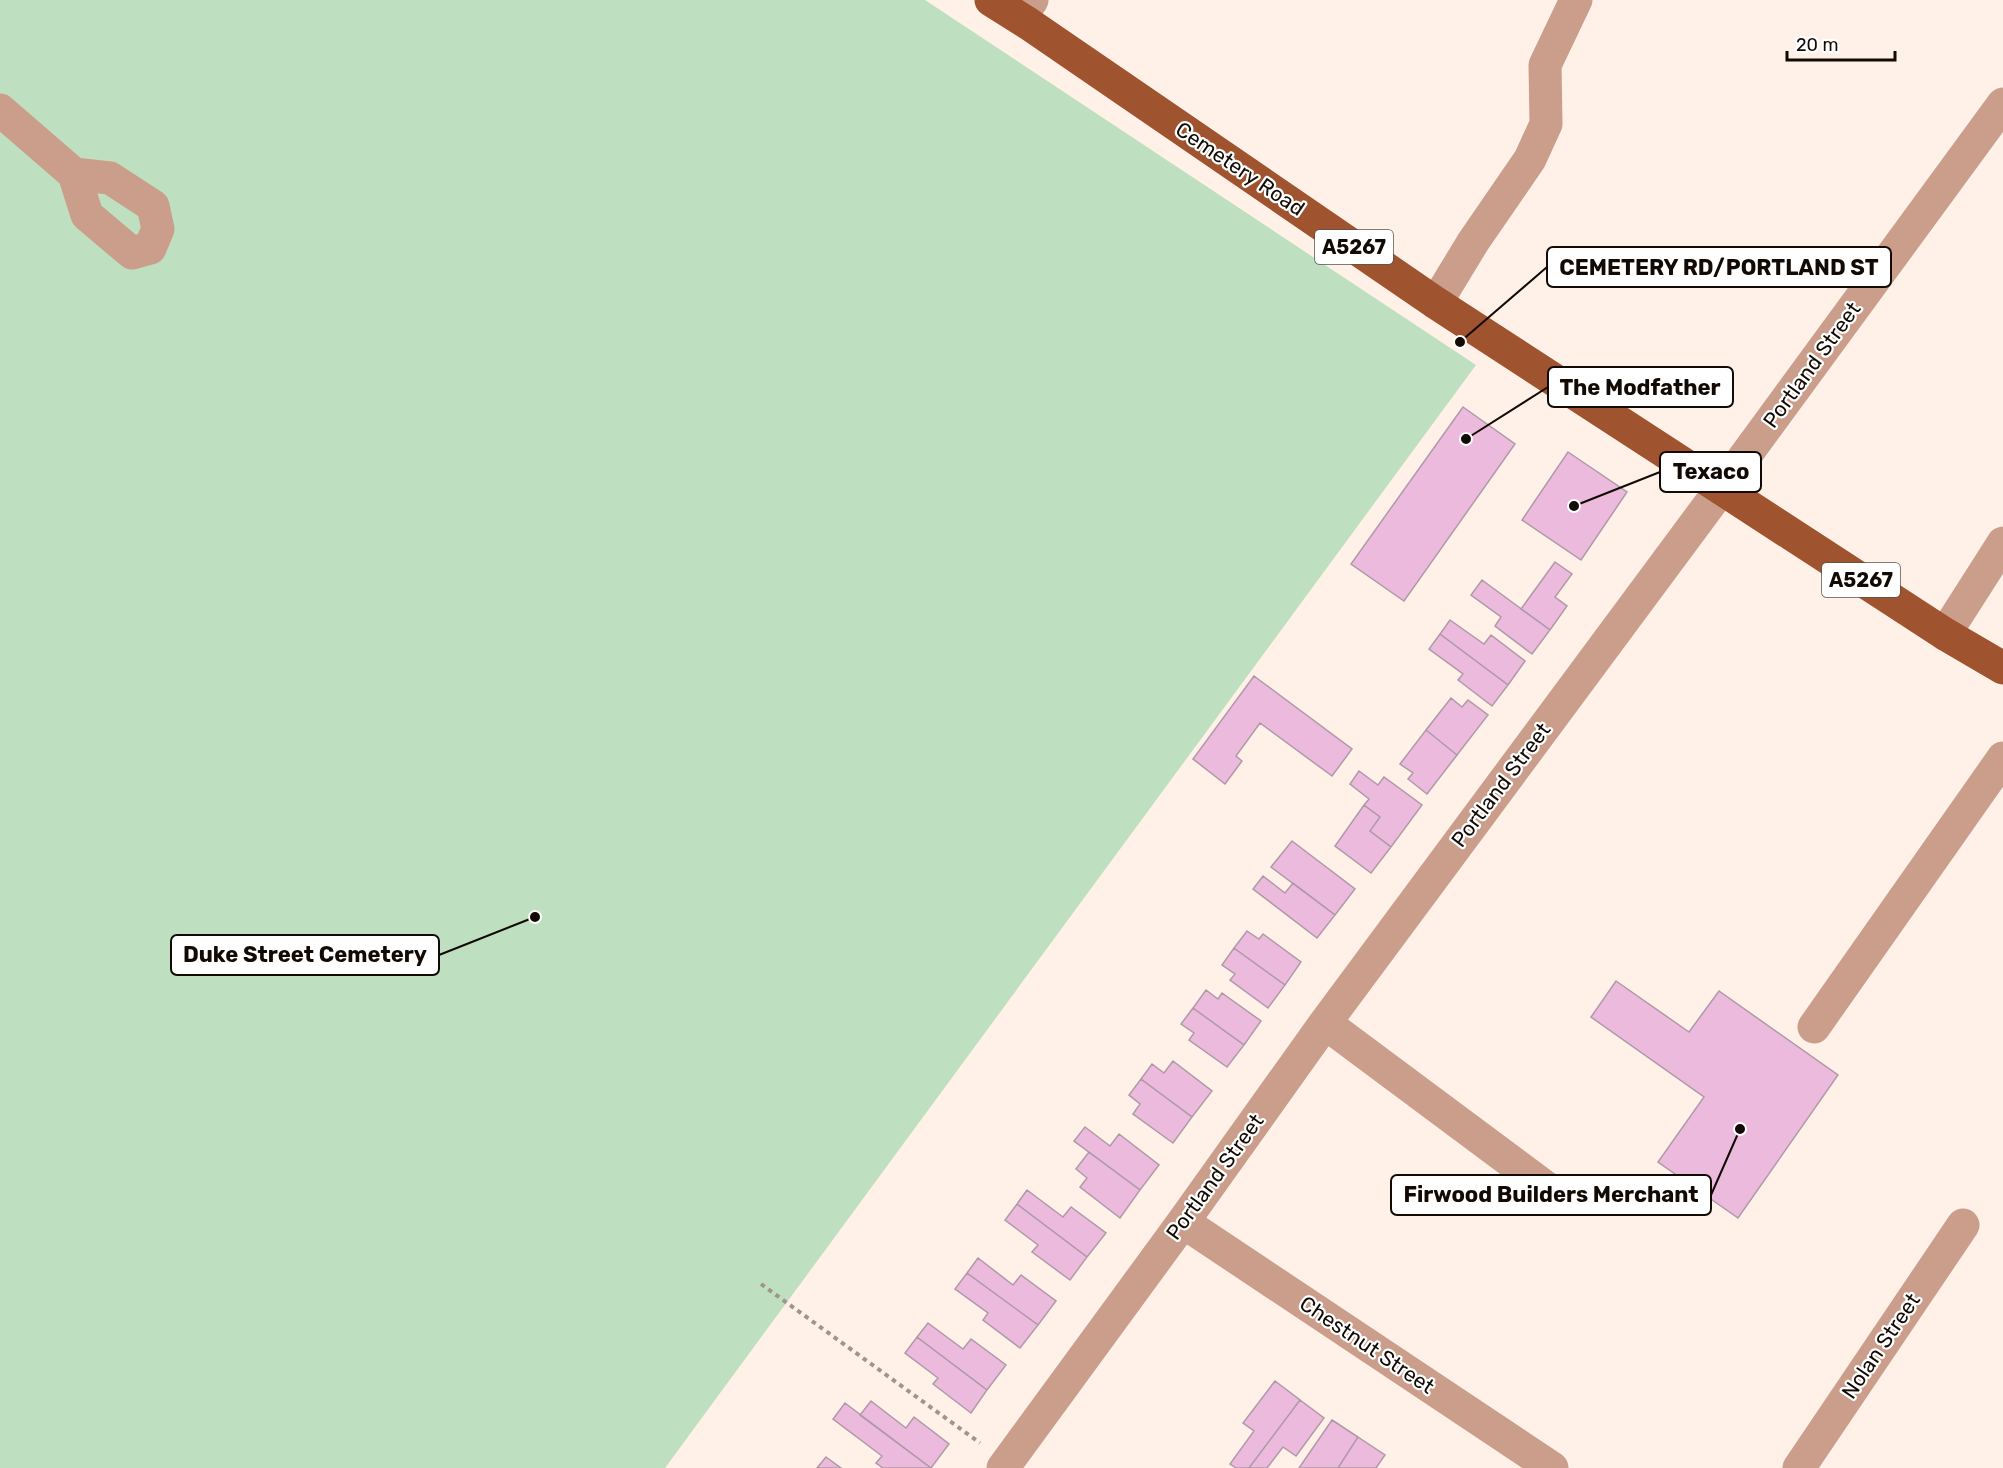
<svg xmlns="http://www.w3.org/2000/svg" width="2003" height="1468" font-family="Rubik,sans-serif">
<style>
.green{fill:#bedfc0}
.building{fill:#ecbadc;stroke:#af99a8;stroke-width:1.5}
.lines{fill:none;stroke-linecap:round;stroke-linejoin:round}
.path{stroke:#a0958d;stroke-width:4;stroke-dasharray:4.5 4.5;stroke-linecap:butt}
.minor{stroke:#ca9e8a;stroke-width:33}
.major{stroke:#9f532e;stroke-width:33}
.labels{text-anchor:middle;stroke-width:4.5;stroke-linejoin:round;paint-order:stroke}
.shield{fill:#fff;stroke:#585450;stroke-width:1.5}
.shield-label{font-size:20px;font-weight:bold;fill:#110a05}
.street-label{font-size:21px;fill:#110a05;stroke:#fff}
.leader{fill:none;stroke:#110a05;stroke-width:2}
.callout-dot{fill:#110a05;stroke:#fff;stroke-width:2}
.callout{fill:#fff;stroke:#110a05;stroke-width:2}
.callout-label{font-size:22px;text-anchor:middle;font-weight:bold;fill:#110a05}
</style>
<rect width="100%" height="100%" fill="#fff1e7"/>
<path class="green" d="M0 0H925L1476 365 665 1468H0Z"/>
<path class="building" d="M1463 407 1515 444 1404 601 1351 564Z
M1568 452 1627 492 1581 560 1522 520Z
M1555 562 1572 574 1555 597 1567 606 1550 630 1521 609Z
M1482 580 1550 630 1532 654 1495 626 1501 617 1471 595Z
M1450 620 1484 644 1491 635 1525 661 1508 685 1440 634Z
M1440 634 1508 685 1492 706 1458 680 1463 674 1429 649Z
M1254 676 1352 749 1332 776 1260 723 1236 756 1242 761 1225 784 1193 759Z
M1451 698 1462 707 1468 700 1488 715 1457 755 1426 730Z
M1426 730 1457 755 1427 794 1408 779 1413 773 1400 764Z
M1359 771 1378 785 1384 777 1422 805 1391 847 1370 831 1380 817 1364 805 1369 799 1350 784Z
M1364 805 1380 817 1370 831 1391 847 1371 873 1335 846Z
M1292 841 1355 889 1335 915 1271 867Z
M1263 876 1285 893 1293 883 1335 915 1317 938 1253 889Z
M1247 931 1259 939 1263 934 1301 962 1285 985 1234 948Z
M1234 948 1285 985 1268 1008 1230 980 1235 974 1222 965Z
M1616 981 1689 1032 1719 991 1838 1075 1738 1218 1658 1162 1704 1097 1591 1017Z
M1206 990 1218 999 1222 993 1261 1021 1244 1045 1193 1008Z
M1193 1008 1244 1045 1227 1067 1189 1040 1194 1033 1181 1024Z
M1173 1061 1212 1091 1192 1117 1141 1079 1152 1064 1164 1073Z
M1141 1079 1192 1117 1173 1143 1133 1114 1140 1104 1129 1095Z
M1085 1127 1110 1146 1119 1134 1159 1165 1140 1190 1074 1141Z
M1089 1152 1140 1190 1120 1218 1080 1187 1087 1178 1076 1169Z
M1027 1190 1063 1217 1071 1207 1106 1233 1087 1257 1017 1204Z
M1017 1204 1087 1257 1070 1280 1032 1252 1038 1245 1005 1220Z
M978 1258 1013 1285 1021 1275 1056 1301 1038 1325 967 1273Z
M967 1273 1038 1325 1020 1348 983 1320 988 1313 955 1289Z
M928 1323 963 1349 971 1339 1006 1365 987 1390 917 1337Z
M917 1337 987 1390 971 1413 933 1384 938 1378 905 1353Z
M1275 1381 1300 1400 1249 1468H1236L1230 1464 1254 1431 1243 1423Z
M1300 1400 1324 1418 1296 1456 1283 1447 1267 1468H1249Z
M871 1401 906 1428 914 1417 949 1444 931 1468 860 1415Z
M845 1403 931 1468H883L876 1463 882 1456 833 1419Z
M1332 1420 1358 1437 1338 1468H1299Z
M1358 1437 1385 1455 1376 1468H1338Z
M826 1457 841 1468H817Z"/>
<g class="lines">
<path class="path" d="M761 1284 980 1443"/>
<path class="minor" d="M1020 18 1032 0
M0 110 74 174 87 215 132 253 150 248 158 229 153 206 110 178 74 174
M1436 303 1473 242 1530 159 1546 124 1545 65 1576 0
M1945 634 2003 543
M1325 1023 1548 1189
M1814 1027 2003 758
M1183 1222 1552 1468
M1003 1468 1183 1222 1325 1023 1721 489 2003 104
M1799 1468 1963 1225"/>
<path class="major" d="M991 0 1029 24 1436 303 1945 634 2003 668"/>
</g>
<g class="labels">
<g class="shield">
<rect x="1315" y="230" width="78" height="34" rx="4.5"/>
<rect x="1822" y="563" width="78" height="34" rx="4.5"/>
</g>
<g class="shield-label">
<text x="1354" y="254">A5267</text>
<text x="1861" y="587">A5267</text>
</g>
<g class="street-label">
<text transform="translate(1240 169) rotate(34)" y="7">Cemetery Road</text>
<text transform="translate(1812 365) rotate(-54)" y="7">Portland Street</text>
<text transform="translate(1501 785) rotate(-53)" y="7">Portland Street</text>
<text transform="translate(1215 1177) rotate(-54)" y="7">Portland Street</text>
<text transform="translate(1367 1345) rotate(34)" y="7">Chestnut Street</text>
<text transform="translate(1881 1346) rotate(-56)" y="7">Nolan Street</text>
</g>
</g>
<path class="leader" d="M1460 342L1547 267M1466 439L1548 387M1574 506L1660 472M535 917L439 955M1740 1129L1711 1195"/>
<g class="callout-dot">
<circle cx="1460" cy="342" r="6"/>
<circle cx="1466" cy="439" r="6"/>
<circle cx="1574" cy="506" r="6"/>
<circle cx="535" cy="917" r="6"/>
<circle cx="1740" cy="1129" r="6"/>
</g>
<g class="callout">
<rect x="1547" y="247" width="344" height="40" rx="6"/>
<rect x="1548" y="367" width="185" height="40" rx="6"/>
<rect x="1660" y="452" width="101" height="40" rx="6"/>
<rect x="171" y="935" width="268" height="40" rx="6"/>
<rect x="1391" y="1175" width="320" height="40" rx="6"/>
</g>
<g class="callout-label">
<text x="1719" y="275">CEMETERY RD/PORTLAND ST</text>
<text x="1640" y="395">The Modfather</text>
<text x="1711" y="479">Texaco</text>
<text x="305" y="962">Duke Street Cemetery</text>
<text x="1551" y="1202">Firwood Builders Merchant</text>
</g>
<path d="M1787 51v9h108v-9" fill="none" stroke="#110a05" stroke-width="3"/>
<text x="1796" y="51" font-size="18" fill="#110a05" stroke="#ffffff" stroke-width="4.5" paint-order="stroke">20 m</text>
</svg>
